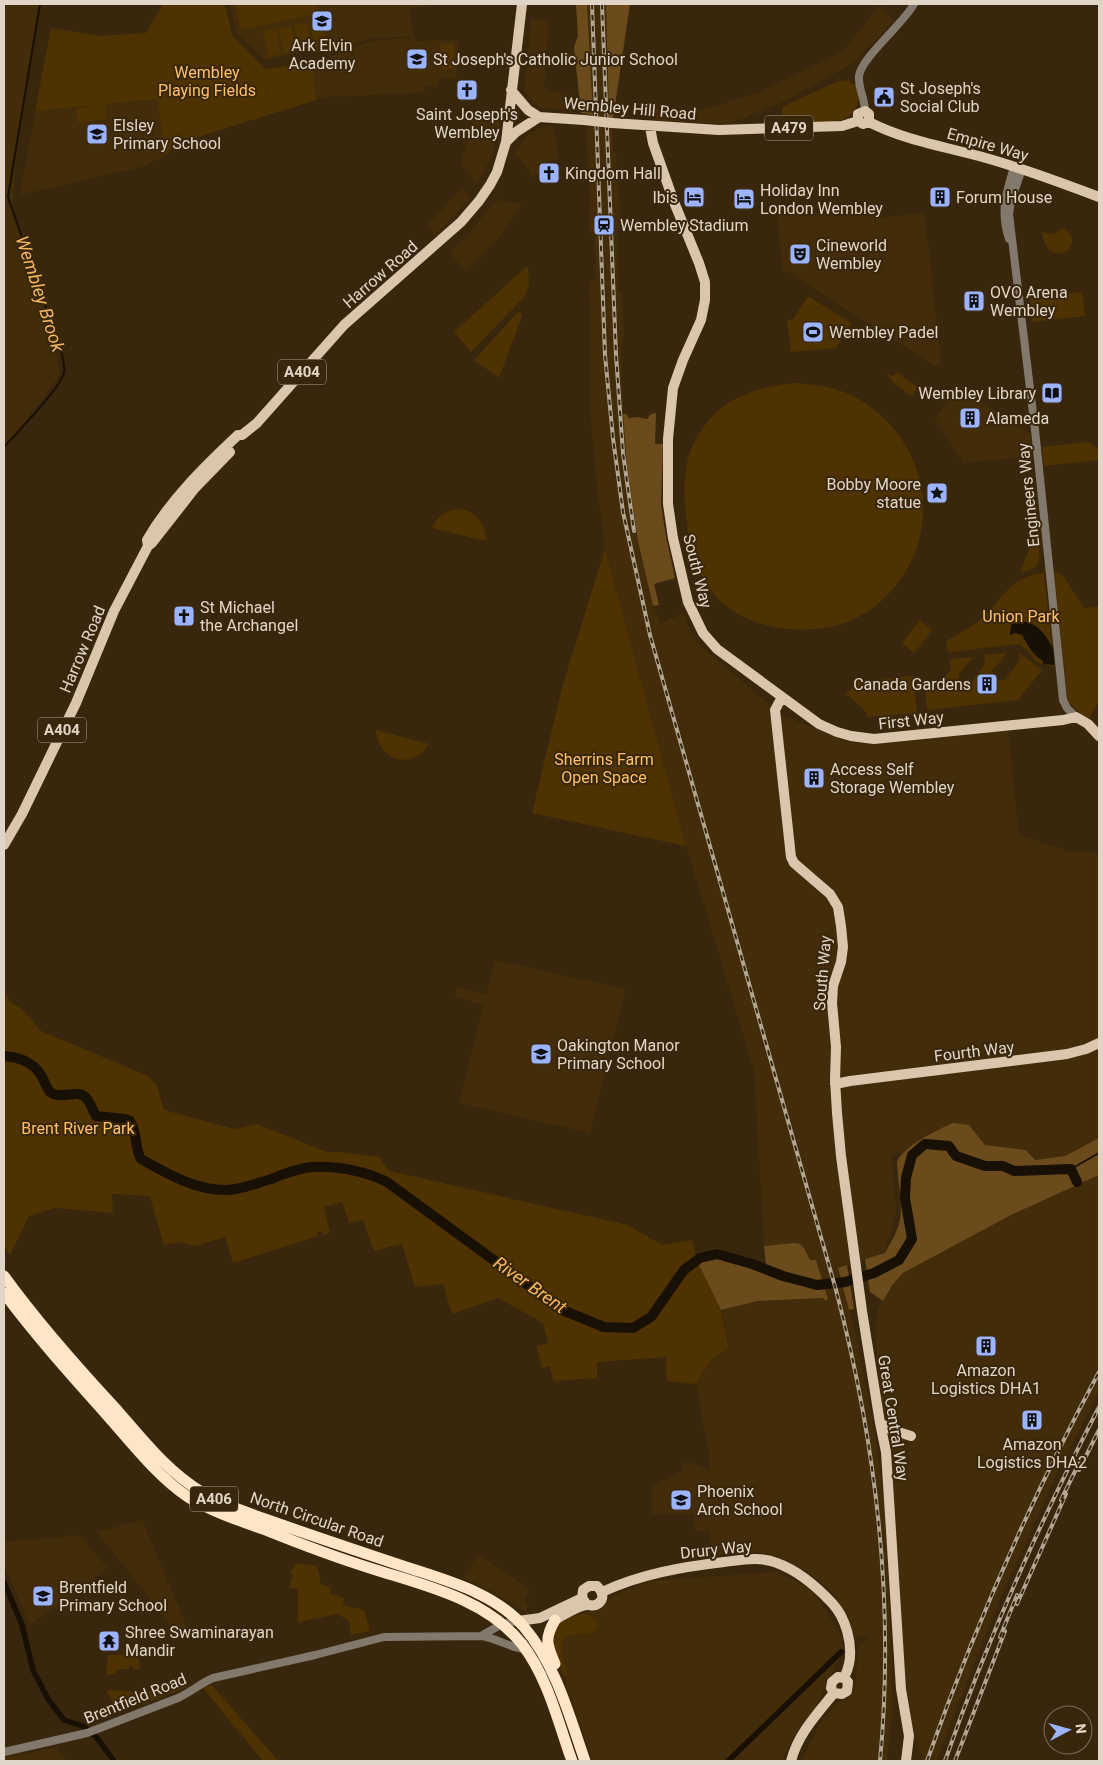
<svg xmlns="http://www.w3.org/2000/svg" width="1103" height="1765" font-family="Roboto,sans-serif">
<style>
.built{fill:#422c09}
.green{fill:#4f3201}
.forest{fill:#6b4b1c}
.water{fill:#180f05}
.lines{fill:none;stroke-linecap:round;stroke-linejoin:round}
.stream{stroke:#180f05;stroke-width:2}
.canal{stroke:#180f05;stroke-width:5.5}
.river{stroke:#180f05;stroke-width:10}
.minor{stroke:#82786c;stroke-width:8}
.major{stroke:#dac6ad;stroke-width:10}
.highway{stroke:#fde5c6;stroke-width:11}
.rail-casing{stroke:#b2a593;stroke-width:4}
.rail{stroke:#39270d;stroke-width:2;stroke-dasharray:5.5;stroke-linecap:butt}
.major-bridge{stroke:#dac6ad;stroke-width:10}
.labels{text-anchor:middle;stroke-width:4;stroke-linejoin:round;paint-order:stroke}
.shield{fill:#39270d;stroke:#afa18f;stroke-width:1}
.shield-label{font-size:15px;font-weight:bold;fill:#e1d5c7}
.poi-label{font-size:16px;fill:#e1d5c7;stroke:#39270d;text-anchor:start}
.park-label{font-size:16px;fill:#ffc06b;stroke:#39270d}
.street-label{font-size:16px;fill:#e1d5c7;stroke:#39270d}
.water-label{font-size:18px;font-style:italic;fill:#f5b761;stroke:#39270d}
</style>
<rect width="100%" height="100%" fill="#39270d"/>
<path class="built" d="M4 4H39L15 169 13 210 50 330 60 375 4 450Z
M230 4H438L409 9 415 40 406 37 373 38 326 53 305 51 265 60 237 33Z
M587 4H606L609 118 613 119V149L616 154 621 225 617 230 619 293H622L624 334 621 345 623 414 627 466 638 541 653 606 661 624 684 612 691 633 702 647 781 715 852 743 1008 730 1019 835 1075 853 1099 851V1138L1065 1156 1035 1160 1026 1150 985 1145 969 1125 892 1155 896 1211 885 1253 838 1268 856 1335 873 1421 884 1496 892 1656V1715L887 1761H802L820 1723 838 1702 849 1698 855 1688 858 1648H859L858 1644 867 1641V1636L854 1638 848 1618 831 1591 816 1578 787 1560 768 1554 757 1552 724 1554 711 1558 710 1531H695L694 1514H652V1486L682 1471V1463L690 1462 709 1470V1454L696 1384 711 1359 730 1349 722 1310 758 1301 823 1298 828 1299 816 1260H810L804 1248 800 1244 764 1246 754 1071 686 846 605 549 595 472 591 417V319L589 282 593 281 596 277 594 236 589 232 590 197 586 131 593 115Z
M879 6 894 21 853 63 787 100 729 124 655 121 656 109 703 110 757 93 842 52Z
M531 19 549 21 544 87 549 91 574 95V111L541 108 533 102 524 90Z
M406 38 415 41 459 40 456 79 439 78 437 86H425L423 93 328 97 316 100 312 64 372 41Z
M159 99 165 156 142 167 20 195 35 111Z
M473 119H501L492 156 476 185 461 164Z
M553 125 559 160H551L532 178 523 162 514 154 527 135 542 127Z
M462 187 470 198 435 236 427 224 441 211Z
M497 199 503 202 520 203 522 205 502 234 466 272 449 252 466 237Z
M854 209 883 217 925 213 941 362 937 367 783 269 777 217Z
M956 386 1030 433 1032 456 964 463 935 419Z
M495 960 626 989 590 1133 459 1103 483 1005 455 997 457 987 486 994Z
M1099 1175V1392L1056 1476 1000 1599 936 1761H922L923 1758 914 1736 906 1684 875 1335 878 1310 893 1284 903 1273 1011 1215Z
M142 1520 187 1626 184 1641 97 1532Z
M79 1535 108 1568 30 1625 4 1565V1542Z
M479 1554 530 1590 524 1599 529 1606 525 1611 497 1594 463 1577Z
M776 1572 812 1589 842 1636 843 1650 817 1706 793 1738 782 1761H593L552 1645 555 1634 615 1595 647 1581Z
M56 1747 67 1761H4V1758Z"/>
<path class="green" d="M163 4H225L232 36 265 69 317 62 312 64 316 100 198 137 172 149 165 156 158 99 105 104 107 119 78 123 76 109 95 105 35 111 51 28 99 36 146 33Z
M235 4H317L319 13 241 30Z
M322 19 327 44 315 47 310 22Z
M307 23 312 48 300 50 294 25Z
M291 26 296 51 284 54 278 29Z
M276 29 281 54 269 57 263 32Z
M441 44H454V69H442Z
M849 80 852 84H856C868 127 827 122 798 123V120H783L782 107 836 82Z
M1064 228C1089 244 1048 274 1042 232L1052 234Z
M526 267 528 268 529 284 525 296 471 352 454 332Z
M1082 292 1085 316 1032 322 1030 298Z
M808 296 851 323 836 348 791 352 787 321 793 319Z
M518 312 521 313 522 316 499 378 474 360Z
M896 372 917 387 912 396 891 381 892 380 886 374 894 376Z
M793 383C815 384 838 387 857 398 927 438 946 528 892 590 872 613 845 627 815 629 774 632 733 621 708 587 687 558 678 486 690 452 696 437 708 418 721 408 742 392 768 386 793 383Z
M1088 442 1099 450V460L1044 466 1042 447Z
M456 509C474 509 487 523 486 541L432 528C437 517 444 511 456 509Z
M1032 542 1038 545C1041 562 1040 570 1020 572Z
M605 549 686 846 532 813 563 684Z
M1054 571 1064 577 1084 608 1099 606V701L1088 720 1068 702Z
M1044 573 1054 667 1037 662 1027 650 1019 644 950 652 947 650 946 642C958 633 972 628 982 618 1004 597 1011 576 1044 573Z
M920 620 932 630 914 653 902 643Z
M1019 652 1042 670 1018 700 927 710 925 689 936 688 951 669 950 659 973 657 959 674 960 685 971 683 985 664 984 655 1007 653 992 671 994 681 1004 680 1020 660Z
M913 676 917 713 868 717 866 715 867 713 849 696H844L860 680 871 690 881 679Z
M376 730 429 744C412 771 378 761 376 730Z
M4 989 9 1001 22 1009 41 1031 148 1076 157 1086 164 1110 234 1129 257 1124 327 1152H339L379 1157 389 1171 628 1225 662 1245 692 1240 698 1263 721 1310 729 1349 712 1358 696 1384 667 1381 666 1357 597 1362V1378L554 1381 549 1366 542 1368 537 1346 548 1343 543 1323 498 1298 452 1314 443 1284 415 1287 402 1244 374 1251 363 1220 349 1223 342 1202 324 1207 330 1233 323 1235 322 1231 317 1232 318 1236 233 1263 225 1237 195 1246 180 1242 164 1245 150 1196 112 1194 113 1213 55 1208 29 1216 10 1255 4 1246Z
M296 1563 317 1566 321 1584 331 1588 330 1594 344 1598 343 1605 364 1610 370 1631 351 1635 349 1621 338 1614 298 1622V1589L289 1588 293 1575 290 1574Z
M585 1613 595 1619 597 1628C582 1646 547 1614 568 1675L565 1676 552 1642V1632L560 1620Z
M108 1655H138L140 1669H133L132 1666H129V1669H117L116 1674 106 1675Z
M170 1681H185L187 1687 143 1704 142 1692H149V1690H153V1688H159V1686H169Z
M212 1685 278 1761H263L203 1688Z
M106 1690 138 1692 139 1705 118 1713Z"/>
<path class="forest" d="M576 4H587L593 115 581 113 574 47 578 36Z
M606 4H630L613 119 609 118Z
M656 413 655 444H663L661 505 666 537 675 578 654 584 659 605 653 606 638 541 627 466 623 414H626L629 418 638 417 647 419 651 414Z
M953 1123 969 1125 985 1145 1026 1150 1035 1160 1065 1156 1099 1138V1175L1011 1215 903 1273 893 1284 883 1301 870 1292 865 1259 885 1253C890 1244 896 1234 899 1224 904 1204 897 1181 897 1161 906 1145 936 1130 953 1123Z
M794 1243 800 1244 804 1248 810 1260H816L828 1299 826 1301 823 1298 758 1301 721 1310 698 1263 718 1257 751 1267 766 1264 764 1246Z
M847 1265 854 1309 849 1310 838 1268Z"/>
<path class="water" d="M1016 622C1032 619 1044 631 1051 645 1054 651 1054 659 1054 665L1043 664V661C1032 655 1028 645 1022 635L1015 633 1010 635 1011 625Z"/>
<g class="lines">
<path class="stream" d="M4 447C17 432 59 390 64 373 65 367 63 360 62 354L8 197 40 4
M1071 1169 1099 1153"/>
<path class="canal" d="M4 1582 22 1625 33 1670 48 1699 64 1720 83 1726 97 1738 114 1761
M728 1761 841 1652"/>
<path class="river" d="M4 1056C18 1057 33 1062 41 1075 44 1080 46 1087 50 1092 61 1101 78 1087 87 1099 91 1104 93 1111 96 1116L125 1119 130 1121C138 1133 134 1147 141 1159 168 1174 195 1190 226 1190 241 1190 257 1183 271 1179 284 1174 298 1168 312 1167 338 1166 364 1171 387 1182L562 1310 604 1327 633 1328 651 1317 684 1270 700 1258 717 1254 752 1264 783 1276 817 1285 845 1282 874 1273 899 1260 912 1239 905 1198 906 1178 912 1155 925 1144 949 1146 956 1156 985 1166H1003L1014 1171 1071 1169 1077 1182"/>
<path class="minor" d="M865 111C865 99 858 88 859 76 861 58 904 23 914 4
M1022 169 1011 201 1009 214 1035 430 1063 700 1067 708 1076 717
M1009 239C1000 212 1006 193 1014 167
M481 1636 502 1624 518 1621
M4 1752 87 1733 178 1698C191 1692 201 1683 213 1678L315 1655 384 1637 481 1636C497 1638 510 1648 525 1649"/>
<path class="major" d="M511 90 528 110 539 117
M858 121V114L865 111 869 114V122
M612 123 719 130 842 126 858 121 863 124 869 122C906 141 947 147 986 158 1025 169 1062 183 1099 197
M650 127 653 143 674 202 699 263 705 282V300L701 320 683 360 673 388 668 439V504L673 538 688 602 703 633 717 649 819 724 837 732 851 736 874 739 1063 720 1076 717 1088 724 1099 736
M506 142 516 132 539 117 584 120
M148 546 147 540C171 499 204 467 238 435H242L257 423 344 325 461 222 479 201 490 185 497 172 506 142 522 4
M782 697 775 710 791 857 794 863 830 894 838 907 841 926 843 947 841 962 833 986 832 1003 836 1047 835 1080 837 1113 841 1156 862 1311 880 1423 886 1452 901 1689 909 1736 906 1761
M4 845 22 814 76 703 114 611 148 546 152 543 195 488 230 452
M835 1084 850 1081 1067 1054 1086 1049 1099 1043
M880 1423 892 1430 911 1436
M602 1592C641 1574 681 1567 724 1562 741 1560 761 1556 777 1563 799 1571 817 1587 832 1603 846 1618 853 1644 849 1664 848 1669 846 1674 844 1678
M555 1620C561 1616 580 1605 588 1605 592 1605 594 1607 599 1603 605 1598 602 1591 597 1586H589L583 1590 582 1598 587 1605
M518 1621 540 1618 582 1598
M834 1693 842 1694 847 1691 848 1682 844 1678
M834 1693 831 1688 832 1682 838 1677 844 1678
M791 1761C798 1734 817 1714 834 1693"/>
<path class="highway" d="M4 1276C38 1323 77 1367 117 1410 143 1440 168 1472 203 1493 222 1505 244 1511 265 1519 313 1536 361 1552 409 1568 449 1581 496 1594 524 1627 556 1665 569 1715 585 1761
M4 1293C36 1336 71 1375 106 1414 132 1443 156 1475 188 1497 211 1511 237 1520 263 1529 300 1544 337 1558 376 1570 427 1586 487 1600 522 1644 548 1678 558 1722 572 1761
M555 1620C544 1639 547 1645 555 1664"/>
<g class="rail-casing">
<path id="rail" d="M592 4 605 355 613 438 623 512 650 635 836 1290C876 1443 895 1603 880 1761
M602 4 616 355 623 453 634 531
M1079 1470 1099 1430
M1061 1500 1080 1461
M1017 1604 1066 1494
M1000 1637 1017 1595
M927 1761C974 1628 1032 1497 1099 1372
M945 1761C987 1640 1040 1522 1099 1407
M955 1761 1005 1631"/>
</g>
<use href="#rail" class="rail"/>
<path class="major-bridge" d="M584 120 612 123"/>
</g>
<defs>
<g id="school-square" transform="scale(1.125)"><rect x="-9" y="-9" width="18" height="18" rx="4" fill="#9cb4fd" stroke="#39270d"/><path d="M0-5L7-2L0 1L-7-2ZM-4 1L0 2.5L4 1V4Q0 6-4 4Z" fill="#111"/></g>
<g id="church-square" transform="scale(1.125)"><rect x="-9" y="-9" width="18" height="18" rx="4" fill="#9cb4fd" stroke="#39270d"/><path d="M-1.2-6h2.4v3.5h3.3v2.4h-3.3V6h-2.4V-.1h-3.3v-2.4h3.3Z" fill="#111"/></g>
<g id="civic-square" transform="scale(1.125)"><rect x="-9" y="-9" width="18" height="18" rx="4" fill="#9cb4fd" stroke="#39270d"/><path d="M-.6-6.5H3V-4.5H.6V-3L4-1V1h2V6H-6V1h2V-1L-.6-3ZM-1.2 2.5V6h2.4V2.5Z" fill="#111"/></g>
<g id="hotel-square" transform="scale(1.125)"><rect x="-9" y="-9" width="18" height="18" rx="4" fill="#9cb4fd" stroke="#39270d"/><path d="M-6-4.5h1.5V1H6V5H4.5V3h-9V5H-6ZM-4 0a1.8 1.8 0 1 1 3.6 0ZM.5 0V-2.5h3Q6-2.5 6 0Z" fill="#111"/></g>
<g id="building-square" transform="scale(1.125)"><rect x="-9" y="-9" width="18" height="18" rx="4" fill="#9cb4fd" stroke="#39270d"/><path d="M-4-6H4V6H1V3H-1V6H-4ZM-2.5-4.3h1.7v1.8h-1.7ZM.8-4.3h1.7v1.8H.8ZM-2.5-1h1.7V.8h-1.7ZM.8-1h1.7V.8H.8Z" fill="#111"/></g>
<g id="station-square" transform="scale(1.125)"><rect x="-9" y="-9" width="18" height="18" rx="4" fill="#9cb4fd" stroke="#39270d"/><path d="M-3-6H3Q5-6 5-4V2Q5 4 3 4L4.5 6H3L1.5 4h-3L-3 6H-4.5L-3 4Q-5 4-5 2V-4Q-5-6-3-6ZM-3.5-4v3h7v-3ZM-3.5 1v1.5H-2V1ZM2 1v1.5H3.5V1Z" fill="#111"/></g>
<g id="theatre-square" transform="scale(1.125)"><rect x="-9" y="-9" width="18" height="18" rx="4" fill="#9cb4fd" stroke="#39270d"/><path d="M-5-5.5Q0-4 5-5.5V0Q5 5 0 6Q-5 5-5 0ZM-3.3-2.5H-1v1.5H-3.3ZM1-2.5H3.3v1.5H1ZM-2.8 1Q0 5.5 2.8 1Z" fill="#111"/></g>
<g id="stadium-square" transform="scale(1.125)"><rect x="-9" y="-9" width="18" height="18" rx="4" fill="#9cb4fd" stroke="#39270d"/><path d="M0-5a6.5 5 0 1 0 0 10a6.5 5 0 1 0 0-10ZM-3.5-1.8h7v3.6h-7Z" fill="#111"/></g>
<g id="library-square" transform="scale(1.125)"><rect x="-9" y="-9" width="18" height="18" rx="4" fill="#9cb4fd" stroke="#39270d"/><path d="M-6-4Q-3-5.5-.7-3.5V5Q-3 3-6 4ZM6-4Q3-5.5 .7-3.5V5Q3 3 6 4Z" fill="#111"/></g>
<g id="sight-square" transform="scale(1.125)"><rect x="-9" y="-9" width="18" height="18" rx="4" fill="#9cb4fd" stroke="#39270d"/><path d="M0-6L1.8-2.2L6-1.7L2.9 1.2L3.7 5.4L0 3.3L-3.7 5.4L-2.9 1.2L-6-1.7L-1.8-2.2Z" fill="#111"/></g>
<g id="temple-square" transform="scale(1.125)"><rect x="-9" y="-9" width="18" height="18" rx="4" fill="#9cb4fd" stroke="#39270d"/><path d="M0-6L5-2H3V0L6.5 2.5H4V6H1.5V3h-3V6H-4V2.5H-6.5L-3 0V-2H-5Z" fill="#111"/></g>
</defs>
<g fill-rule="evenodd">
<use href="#school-square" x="322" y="21"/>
<use href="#school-square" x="417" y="59"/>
<use href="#church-square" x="467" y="90"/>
<use href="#civic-square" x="884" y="97"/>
<use href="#school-square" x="97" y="134"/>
<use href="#church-square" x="549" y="173"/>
<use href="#hotel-square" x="694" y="197"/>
<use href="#building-square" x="940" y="197"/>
<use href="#hotel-square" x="744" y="199"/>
<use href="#station-square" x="604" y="225"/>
<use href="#theatre-square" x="800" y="254"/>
<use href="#building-square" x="974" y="301"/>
<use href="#stadium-square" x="813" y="332"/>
<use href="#library-square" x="1052" y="393"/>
<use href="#building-square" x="970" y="418"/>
<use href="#sight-square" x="937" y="493"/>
<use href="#church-square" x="184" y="616"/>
<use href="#building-square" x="987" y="684"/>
<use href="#building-square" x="814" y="778"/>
<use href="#school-square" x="541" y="1054"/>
<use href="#building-square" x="986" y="1346"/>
<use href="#building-square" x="1032" y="1420"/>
<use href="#school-square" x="681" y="1500"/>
<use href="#school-square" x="43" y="1596"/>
<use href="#temple-square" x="109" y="1641"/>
</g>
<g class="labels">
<g class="shield">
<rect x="765" y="115.5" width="48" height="25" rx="4"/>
<rect x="278" y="359.5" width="48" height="25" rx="4"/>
<rect x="38" y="717.5" width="48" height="25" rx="4"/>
<rect x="190" y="1486.5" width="48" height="25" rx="4"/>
</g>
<g class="shield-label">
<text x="789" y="133">A479</text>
<text x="302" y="377">A404</text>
<text x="62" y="735">A404</text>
<text x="214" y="1504">A406</text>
</g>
<g class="poi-label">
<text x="322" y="51" text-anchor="middle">Ark Elvin<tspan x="322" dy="18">Academy</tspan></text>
<text x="433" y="65">St Joseph's Catholic Junior School</text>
<text x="900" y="94">St Joseph's<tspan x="900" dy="18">Social Club</tspan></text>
<text x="467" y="120" text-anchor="middle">Saint Joseph's<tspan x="467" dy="18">Wembley</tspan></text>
<text x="113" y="131">Elsley<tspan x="113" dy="18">Primary School</tspan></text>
<text x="565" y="179">Kingdom Hall</text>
<text x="760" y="196">Holiday Inn<tspan x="760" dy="18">London Wembley</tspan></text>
<text x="678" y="203" text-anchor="end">Ibis</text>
<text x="956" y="203">Forum House</text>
<text x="620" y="231">Wembley Stadium</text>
<text x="816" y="251">Cineworld<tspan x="816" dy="18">Wembley</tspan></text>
<text x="990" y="298">OVO Arena<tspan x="990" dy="18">Wembley</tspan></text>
<text x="829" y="338">Wembley Padel</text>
<text x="1036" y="399" text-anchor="end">Wembley Library</text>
<text x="986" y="424">Alameda</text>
<text x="921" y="490" text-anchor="end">Bobby Moore<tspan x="921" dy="18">statue</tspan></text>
<text x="200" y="613">St Michael<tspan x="200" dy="18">the Archangel</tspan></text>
<text x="971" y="690" text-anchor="end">Canada Gardens</text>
<text x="830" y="775">Access Self<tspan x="830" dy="18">Storage Wembley</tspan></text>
<text x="557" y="1051">Oakington Manor<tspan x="557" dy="18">Primary School</tspan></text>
<text x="986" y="1376" text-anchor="middle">Amazon<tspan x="986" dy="18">Logistics DHA1</tspan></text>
<text x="1032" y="1450" text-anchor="middle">Amazon<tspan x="1032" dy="18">Logistics DHA2</tspan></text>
<text x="697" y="1497">Phoenix<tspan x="697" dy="18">Arch School</tspan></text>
<text x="59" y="1593">Brentfield<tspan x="59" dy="18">Primary School</tspan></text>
<text x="125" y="1638">Shree Swaminarayan<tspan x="125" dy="18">Mandir</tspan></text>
</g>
<g class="park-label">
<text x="207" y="78">Wembley<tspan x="207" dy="18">Playing Fields</tspan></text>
<text x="1021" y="622">Union Park</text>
<text x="604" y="765">Sherrins Farm<tspan x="604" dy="18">Open Space</tspan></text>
<text x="78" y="1134">Brent River Park</text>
</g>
<g class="street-label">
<text transform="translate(630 108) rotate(5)" y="6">Wembley Hill Road</text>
<text transform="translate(988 144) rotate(16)" y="6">Empire Way</text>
<text transform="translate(380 274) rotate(-41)" y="6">Harrow Road</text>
<text transform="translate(1028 495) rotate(-96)" y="6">Engineers Way</text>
<text transform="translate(698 571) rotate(76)" y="6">South Way</text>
<text transform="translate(82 649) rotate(-67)" y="6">Harrow Road</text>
<text transform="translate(911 720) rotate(-6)" y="6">First Way</text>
<text transform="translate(822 973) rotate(-85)" y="6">South Way</text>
<text transform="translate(974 1051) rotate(-7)" y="6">Fourth Way</text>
<text transform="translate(894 1418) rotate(81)" y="6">Great Central Way</text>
<text transform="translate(317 1519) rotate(19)" y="6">North Circular Road</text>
<text transform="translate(716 1549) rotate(-6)" y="6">Drury Way</text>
<text transform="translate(135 1698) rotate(-22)" y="6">Brentfield Road</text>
</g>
<g class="water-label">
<text transform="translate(40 294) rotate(72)" y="6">Wembley Brook</text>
<text transform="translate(530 1285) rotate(35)" y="6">River Brent</text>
</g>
</g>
<rect width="1103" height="1765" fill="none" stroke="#e1d5c7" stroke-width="10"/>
<g transform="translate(1068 1730) rotate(84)"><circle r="24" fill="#39270d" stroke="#7c6d57"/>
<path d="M0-4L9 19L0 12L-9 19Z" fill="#9cb4fd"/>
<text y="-8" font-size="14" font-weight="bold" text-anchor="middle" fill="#e1d5c7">N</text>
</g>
</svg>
